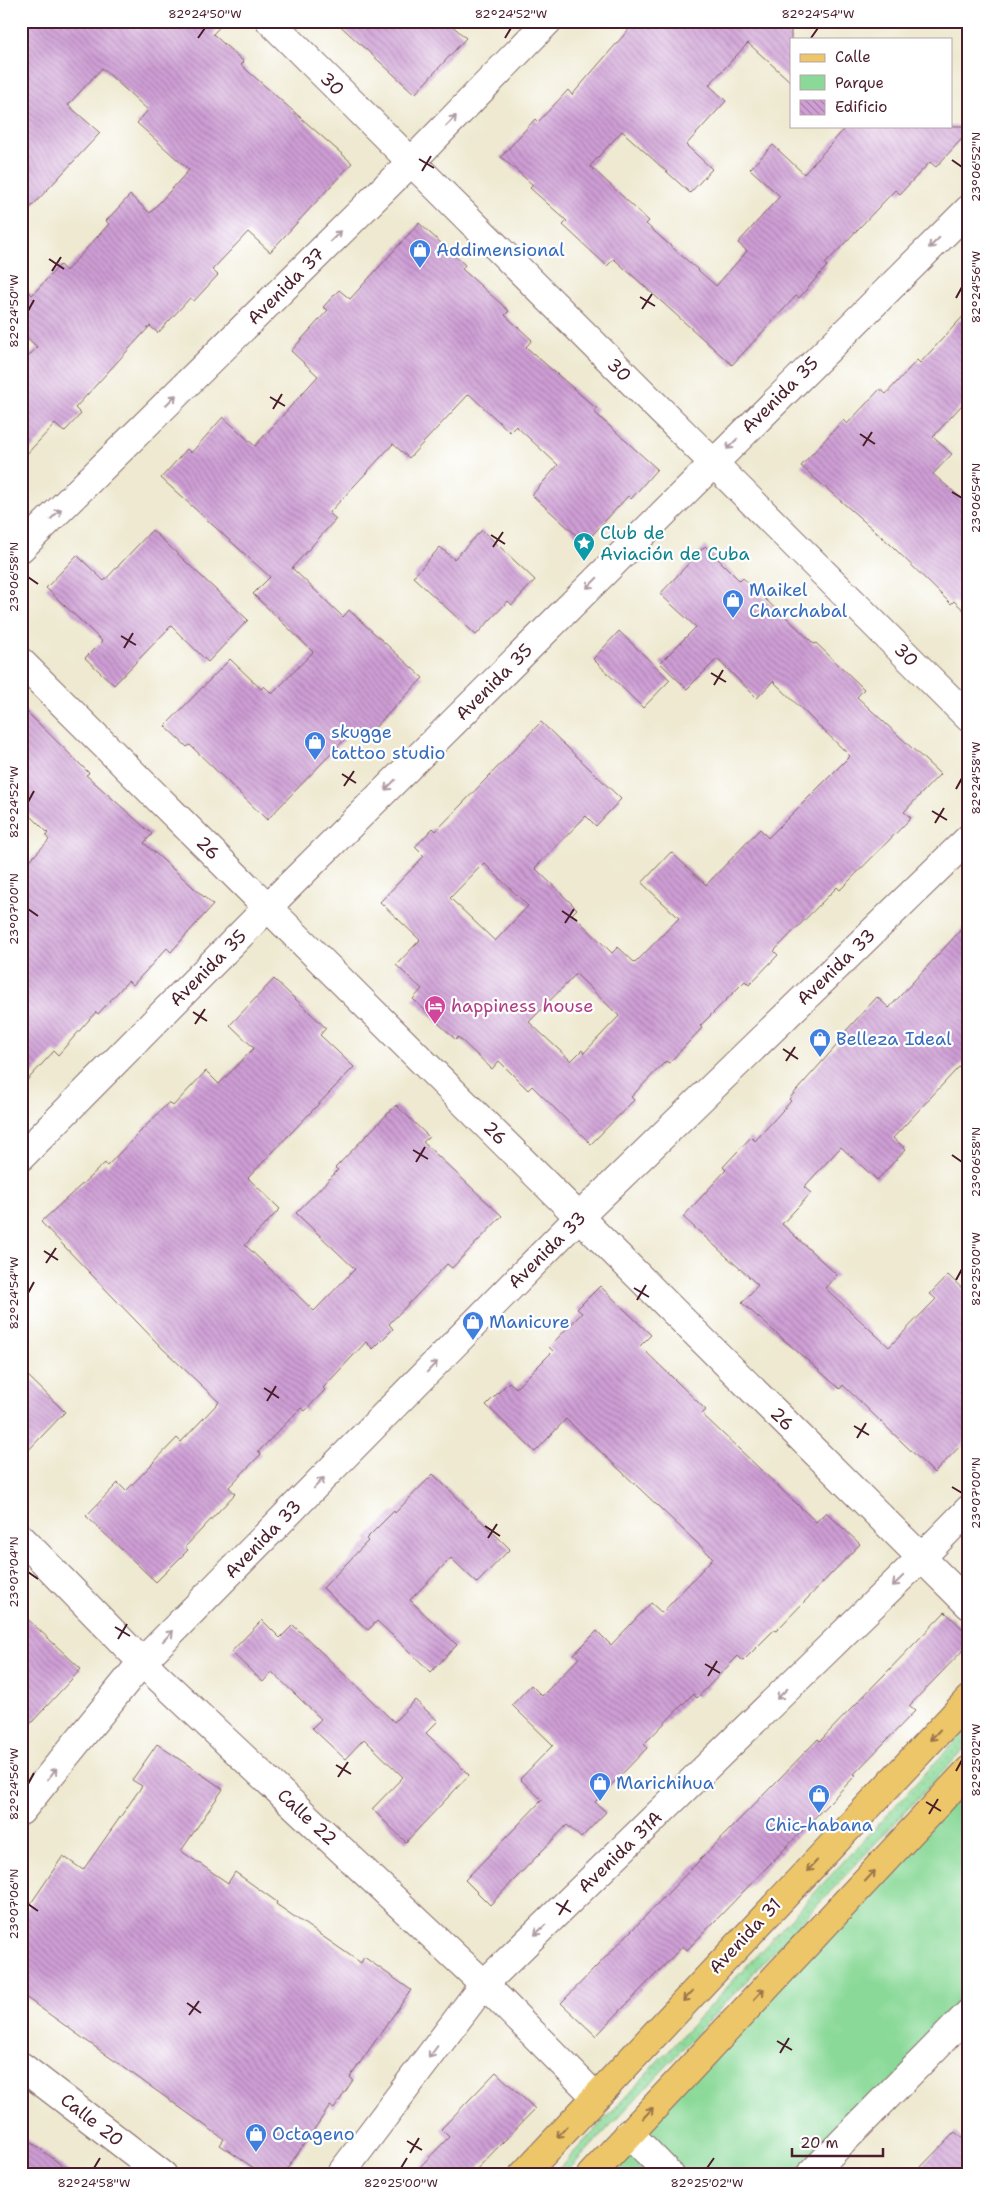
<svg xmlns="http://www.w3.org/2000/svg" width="990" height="2196" font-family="'Shantell Sans',sans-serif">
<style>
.grass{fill:url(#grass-dots);stroke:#6a7c62}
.green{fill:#8ad998;stroke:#6a7c62}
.building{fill:url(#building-back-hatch);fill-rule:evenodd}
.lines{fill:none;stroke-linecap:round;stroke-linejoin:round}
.minor-casing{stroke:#836665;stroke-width:30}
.major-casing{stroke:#836665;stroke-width:30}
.minor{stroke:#fff;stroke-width:28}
.major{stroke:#ecc669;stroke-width:28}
.oneway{stroke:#ae9aa0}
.oneway2{stroke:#9b724a}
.ticks{fill:none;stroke:#4a1f2b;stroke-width:2}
.labels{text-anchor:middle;stroke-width:4.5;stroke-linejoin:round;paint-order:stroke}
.street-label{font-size:18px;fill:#4a1f2b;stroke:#fff}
.shop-label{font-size:18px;fill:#366cbe;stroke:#fff;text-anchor:start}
.culture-label{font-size:18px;fill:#0d838f;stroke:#fff;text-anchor:start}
.hotel-label{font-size:18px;fill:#b23c85;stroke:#fff;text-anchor:start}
.neatline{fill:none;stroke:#4a1f2b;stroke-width:2}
.ticks-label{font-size:12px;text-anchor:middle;fill:#4a1f2b}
</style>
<defs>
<pattern id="grass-dots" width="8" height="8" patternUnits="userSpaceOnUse" patternTransform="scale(1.25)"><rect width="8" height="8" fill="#8ad998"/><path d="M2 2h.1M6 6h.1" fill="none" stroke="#79ba83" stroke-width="1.8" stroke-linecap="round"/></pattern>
<pattern id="building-back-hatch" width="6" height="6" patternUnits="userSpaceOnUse" patternTransform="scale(1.25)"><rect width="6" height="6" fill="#ce9ed5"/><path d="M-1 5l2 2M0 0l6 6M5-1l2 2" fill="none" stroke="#a980ad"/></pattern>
</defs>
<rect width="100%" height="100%" fill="#fff"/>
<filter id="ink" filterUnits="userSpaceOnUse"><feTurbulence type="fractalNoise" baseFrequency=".02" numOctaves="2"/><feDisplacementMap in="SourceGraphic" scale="10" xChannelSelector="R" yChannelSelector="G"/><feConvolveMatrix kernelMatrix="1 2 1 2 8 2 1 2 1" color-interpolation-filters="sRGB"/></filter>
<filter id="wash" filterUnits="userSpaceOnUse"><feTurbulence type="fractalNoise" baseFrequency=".0096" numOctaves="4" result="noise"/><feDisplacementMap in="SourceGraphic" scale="20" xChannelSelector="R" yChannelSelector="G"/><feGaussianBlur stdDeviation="1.12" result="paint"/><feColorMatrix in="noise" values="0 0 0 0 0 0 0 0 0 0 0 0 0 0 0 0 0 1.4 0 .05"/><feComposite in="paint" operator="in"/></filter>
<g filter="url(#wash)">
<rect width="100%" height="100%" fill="#eee9d0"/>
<path class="grass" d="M969 1726V1744L564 2175H553Z"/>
<path class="green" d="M969 1770V2013L810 2175H591Z"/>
<g id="blocks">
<path class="building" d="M21 21H225L213 34 244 62 241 65 352 163 270 252 248 232 212 270 218 275 194 301 190 298 158 333 150 326 75 408 81 414 64 432 55 424 21 460V365L37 347 21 332V285L32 295 60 265 66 271 109 224 106 221 130 195 150 213 189 170 137 123 148 110 102 68 68 105 100 133 21 218Z
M335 21H447L466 38 415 94Z
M636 21H791V82L748 43 709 85 726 101 686 145 712 169 690 193 622 131 590 166 649 221 646 224 716 286 747 251 738 243 780 196 750 169 773 145 804 174 847 126H969V131L936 167 930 162 900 194 895 190 825 264 827 266 799 298 796 296 732 365 614 259 607 266 563 225 567 221 530 188 533 185 501 157 535 119 538 122 568 90 572 95Z
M419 223 465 265 462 269 509 311 505 315 532 340 526 347 597 409 594 412 657 469 631 499 628 496 585 543 532 495 558 465 516 426 510 432 469 394 409 458 393 444 329 513 336 519 292 568 343 617 349 610 423 678 362 741 352 732 267 820 190 745 187 747 165 726 230 659 261 689 264 686 272 694 313 652 253 594 270 577 161 478 187 449 191 453 223 417 255 446 318 376 291 351 328 310 323 307 339 290 350 299Z
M969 310V397L933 437 952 454 933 474 969 505V615L954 601 951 604 891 545 801 466 843 420 847 424 880 389 886 394 917 360 920 363Z
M152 530 248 620 208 662 171 626 114 685 85 658 102 641 46 588 77 555 104 581Z
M482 530 535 580 512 605 508 601 476 635 413 577 440 547 454 559Z
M705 546 740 581 743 578 783 616 784 615 814 644 816 643 864 689 857 697 940 774 904 812 911 818 840 890 837 887 774 951 778 955 749 985 745 981 700 1026 702 1028 669 1063 666 1061 631 1097 634 1100 591 1144 532 1086 528 1090 499 1061 492 1069 458 1037 456 1040 413 999 422 989 396 965 420 940 380 902 424 856 415 847 433 828 436 831 541 722 621 799 596 826 586 816 535 868 577 909 572 914 612 953 618 947 635 963 679 918 642 883 671 852 706 885 760 829 768 838 850 756 773 681 757 698 717 659 687 689 660 663 696 627 660 594ZM484 863 528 906 495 941 450 898ZM576 974 619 1016 584 1053 582 1050 571 1061 529 1022Z
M619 631 670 680 643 708 593 659Z
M21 706 89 773 86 775 152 834 144 843 213 905 171 952 167 948 133 985 128 981 98 1014 96 1012 58 1055 54 1051 21 1087V870L49 840 46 836 48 833 21 806Z
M969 921V1056L893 1138 906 1149 877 1180 841 1147 804 1187 811 1193 782 1224 837 1275 825 1288 889 1347 936 1299 930 1294 948 1275 969 1295V1437L934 1473 843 1385 840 1389 742 1303 758 1285 683 1217 726 1170 723 1167 751 1137 755 1141 791 1101 789 1099 845 1036 843 1034 877 997 889 1008Z
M274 979 326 1028 320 1035 354 1067 248 1178 280 1209 245 1245 314 1311 355 1269 296 1213 338 1170 335 1168 396 1105 429 1137 423 1142 502 1216 452 1268 447 1264 389 1324 393 1329 373 1349 366 1342 323 1388 325 1390 305 1411 301 1408 258 1452 261 1454 229 1487 235 1494 185 1547 188 1550 156 1582 86 1516 118 1483 126 1491 177 1438 181 1442 219 1402 162 1348 41 1222 105 1163 107 1166 169 1102 173 1106 206 1071 219 1084 254 1048 230 1025Z
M600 1286 651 1335 640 1346 706 1410 702 1414 816 1522 826 1512 860 1544 776 1631 774 1630 743 1661 738 1656 697 1698 693 1694 644 1744 647 1748 595 1802 606 1812 581 1838 567 1825 490 1905 465 1880 542 1800 520 1779 553 1745 512 1705 531 1685 542 1696 579 1658 574 1654 597 1631 611 1645 651 1603 662 1613 713 1558 566 1419 535 1452 486 1405 509 1382 516 1388 553 1351 549 1347 582 1313 577 1309Z
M21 1369 65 1412 21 1458Z
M433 1474 510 1549 477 1583 451 1558 410 1600 457 1645 431 1672 377 1621 368 1630 323 1588 368 1541 366 1539 394 1511 395 1513Z
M945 1612 969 1635V1644L909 1706 915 1711 854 1774 856 1775 687 1950 683 1946 596 2036 561 2003 734 1825 818 1739 820 1741Z
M21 1613 81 1669 21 1734Z
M262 1620 280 1638 293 1625 394 1722 415 1700 438 1721 426 1733 469 1775 406 1842 372 1809 403 1777 364 1739 345 1759 312 1728 321 1719 272 1672 263 1682 231 1652Z
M157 1744 223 1789 181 1851 228 1883 235 1872 277 1902 276 1904 361 1963 364 1957 411 1990 350 2077 353 2080 334 2109 330 2106 283 2175H264L220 2145 224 2139 21 1994V1918L63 1856 83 1870 142 1786 132 1780Z
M496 2072 535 2109 471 2175H412L449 2137 441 2129Z
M955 2132 969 2145V2175H913Z
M21 2134 74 2175H21Z"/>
</g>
</g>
<g filter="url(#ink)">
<use href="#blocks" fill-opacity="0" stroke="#836665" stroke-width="1"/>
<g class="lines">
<g class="minor-casing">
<path id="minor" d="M270 21 969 718
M21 548 411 162 548 21
M21 662 969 1605
M21 1157 268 907 969 209
M21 1538 142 1662 484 1984 595 2096
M21 1811 142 1662 579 1217 969 838
M21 2066 163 2175
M629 2133 670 2175
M340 2175 484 1984 922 1557 969 1509
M810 2175 969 2013"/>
</g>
<g class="major-casing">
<path id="major" d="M523 2175 969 1699
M591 2175 969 1770"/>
</g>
<use href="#minor" class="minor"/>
<use href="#major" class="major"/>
</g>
<defs><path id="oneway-shaft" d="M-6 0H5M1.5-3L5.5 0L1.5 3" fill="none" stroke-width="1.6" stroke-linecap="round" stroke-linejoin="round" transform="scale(1.25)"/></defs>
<g class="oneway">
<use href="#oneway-shaft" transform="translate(451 121) rotate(-46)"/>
<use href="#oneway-shaft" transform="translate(336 236) rotate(-45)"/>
<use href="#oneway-shaft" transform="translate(934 243) rotate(135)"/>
<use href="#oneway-shaft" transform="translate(171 400) rotate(-45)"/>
<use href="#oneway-shaft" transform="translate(732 444) rotate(135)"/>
<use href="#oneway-shaft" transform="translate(56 514) rotate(-45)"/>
<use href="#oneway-shaft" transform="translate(592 583) rotate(135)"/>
<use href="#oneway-shaft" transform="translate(390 785) rotate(135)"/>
<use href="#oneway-shaft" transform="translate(432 1367) rotate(-46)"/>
<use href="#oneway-shaft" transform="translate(319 1483) rotate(-46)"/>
<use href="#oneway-shaft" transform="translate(898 1581) rotate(136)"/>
<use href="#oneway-shaft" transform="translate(168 1636) rotate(-46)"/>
<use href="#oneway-shaft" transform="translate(782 1694) rotate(136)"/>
<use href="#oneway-shaft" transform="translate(52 1774) rotate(-51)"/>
<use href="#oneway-shaft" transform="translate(540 1930) rotate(136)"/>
<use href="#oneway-shaft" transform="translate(433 2052) rotate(127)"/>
</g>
<g class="oneway2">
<use href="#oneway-shaft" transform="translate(935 1735) rotate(133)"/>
<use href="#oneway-shaft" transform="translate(812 1866) rotate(133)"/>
<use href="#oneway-shaft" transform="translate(870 1876) rotate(-47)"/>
<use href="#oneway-shaft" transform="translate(759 1994) rotate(-47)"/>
<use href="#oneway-shaft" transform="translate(688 1996) rotate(133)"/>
<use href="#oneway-shaft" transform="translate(648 2113) rotate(-47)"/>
<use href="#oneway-shaft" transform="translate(562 2132) rotate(132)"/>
</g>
</g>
<path class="ticks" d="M198 38 205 28M505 38 511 28M811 38 818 28M419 159 434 168M952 160 962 167M422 171 431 156M49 259 64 269M52 271 61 257M640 297 655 306M956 298 962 287M642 309 652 294M28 311 34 300M270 397 285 406M273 409 282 394M860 434 875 444M863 446 872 432M952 492 962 498M491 535 505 544M493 547 503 532M28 577 38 584M121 636 136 645M124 648 133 633M711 673 726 682M714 685 723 670M342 774 356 783M344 786 354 771M956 789 962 778M28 802 34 791M932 811 947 820M935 823 944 808M28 909 38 916M562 911 577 921M565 923 574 909M193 1012 207 1021M195 1024 205 1009M783 1049 798 1059M786 1061 795 1047M413 1150 428 1159M952 1155 962 1162M416 1162 425 1147M44 1251 58 1260M46 1263 56 1248M956 1280 962 1269M634 1288 649 1297M28 1293 34 1282M637 1300 646 1285M264 1388 279 1398M267 1401 276 1386M854 1426 869 1435M857 1438 866 1423M952 1487 962 1493M485 1526 500 1536M488 1538 497 1524M28 1572 38 1579M115 1627 130 1636M118 1639 127 1624M705 1664 720 1673M708 1676 717 1661M336 1765 351 1774M956 1771 962 1760M338 1777 348 1762M28 1784 34 1773M926 1802 941 1811M929 1814 938 1799M556 1903 571 1912M28 1904 38 1911M559 1915 568 1900M187 2003 201 2013M189 2015 199 2001M777 2041 792 2050M780 2053 789 2038M407 2141 422 2150M410 2153 419 2138M94 2168 100 2158M401 2168 407 2158M707 2168 714 2158"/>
<defs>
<g id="shop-pin" transform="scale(1.125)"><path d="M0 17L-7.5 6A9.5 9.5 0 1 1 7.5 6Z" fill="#3f7fe0" stroke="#fff"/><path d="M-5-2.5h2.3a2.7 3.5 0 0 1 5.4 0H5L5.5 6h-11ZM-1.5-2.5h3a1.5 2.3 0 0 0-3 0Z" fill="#fff"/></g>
<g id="sight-pin" transform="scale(1.125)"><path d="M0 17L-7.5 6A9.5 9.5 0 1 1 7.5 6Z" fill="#0f9aa8" stroke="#fff"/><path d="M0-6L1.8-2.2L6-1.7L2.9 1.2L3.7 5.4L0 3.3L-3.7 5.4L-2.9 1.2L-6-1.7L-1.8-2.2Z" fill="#fff"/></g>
<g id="hotel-pin" transform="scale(1.125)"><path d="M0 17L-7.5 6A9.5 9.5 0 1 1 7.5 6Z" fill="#d1479c" stroke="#fff"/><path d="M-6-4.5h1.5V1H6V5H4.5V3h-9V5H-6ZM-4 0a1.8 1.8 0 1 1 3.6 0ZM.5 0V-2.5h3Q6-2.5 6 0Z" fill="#fff"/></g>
</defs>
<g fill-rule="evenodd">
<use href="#shop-pin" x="420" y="250"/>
<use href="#sight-pin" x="584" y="543"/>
<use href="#shop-pin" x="733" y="600"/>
<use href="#shop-pin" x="315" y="742"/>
<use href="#hotel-pin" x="435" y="1006"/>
<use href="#shop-pin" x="820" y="1039"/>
<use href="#shop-pin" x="473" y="1322"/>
<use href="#shop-pin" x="600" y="1783"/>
<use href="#shop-pin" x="819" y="1795"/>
<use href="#shop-pin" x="256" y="2134"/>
</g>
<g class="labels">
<g class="street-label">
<text transform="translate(332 84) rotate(45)" y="6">30</text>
<text transform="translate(286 286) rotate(-45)" y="6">Avenida 37</text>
<text transform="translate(619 370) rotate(45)" y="6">30</text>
<text transform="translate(780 395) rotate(-45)" y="6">Avenida 35</text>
<text transform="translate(906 655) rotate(45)" y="6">30</text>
<text transform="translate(494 682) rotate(-45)" y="6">Avenida 35</text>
<text transform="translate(208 848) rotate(45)" y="6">26</text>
<text transform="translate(836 967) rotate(-44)" y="6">Avenida 33</text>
<text transform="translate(208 968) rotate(-45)" y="6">Avenida 35</text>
<text transform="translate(495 1133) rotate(45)" y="6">26</text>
<text transform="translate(547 1250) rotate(-45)" y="6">Avenida 33</text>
<text transform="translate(782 1419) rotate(45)" y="6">26</text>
<text transform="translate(263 1539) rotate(-46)" y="6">Avenida 33</text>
<text transform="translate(307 1817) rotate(43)" y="6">Calle 22</text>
<text transform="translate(620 1852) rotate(-44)" y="6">Avenida 31A</text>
<text transform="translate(745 1936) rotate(-47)" y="6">Avenida 31</text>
<text transform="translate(92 2120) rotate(38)" y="6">Calle 20</text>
</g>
<g class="shop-label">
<text x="436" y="256">Addimensional</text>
<text x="749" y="596">Maikel<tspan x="749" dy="21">Charchabal</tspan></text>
<text x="331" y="738">skugge<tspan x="331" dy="21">tattoo studio</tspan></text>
<text x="836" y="1045">Belleza Ideal</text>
<text x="489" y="1328">Manicure</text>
<text x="616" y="1789">Marichihua</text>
<text x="819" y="1831" text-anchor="middle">Chic-habana</text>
<text x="272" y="2140">Octageno</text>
</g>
<g class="culture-label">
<text x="600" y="539">Club de<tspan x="600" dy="21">Aviación de Cuba</tspan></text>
</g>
<g class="hotel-label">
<text x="451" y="1012">happiness house</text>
</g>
</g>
<rect width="990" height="2196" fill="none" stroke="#fff" stroke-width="55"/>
<rect x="790" y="38" width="162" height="90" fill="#ffffff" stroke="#b7a5aa"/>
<rect x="800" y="54" width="25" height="8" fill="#ecc669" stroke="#b7a5aa"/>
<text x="835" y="62" font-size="15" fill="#4a1f2b">Calle</text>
<rect x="800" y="75" width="25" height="15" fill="#8ad998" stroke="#b7a5aa"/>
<text x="835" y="88" font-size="15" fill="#4a1f2b">Parque</text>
<rect x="800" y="100" width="25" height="15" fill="url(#building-back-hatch)" stroke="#b7a5aa"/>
<text x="835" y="112" font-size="15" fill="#4a1f2b">Edificio</text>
<path d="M792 2148v8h91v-8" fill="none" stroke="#4a1f2b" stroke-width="2.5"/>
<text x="800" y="2148" font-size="15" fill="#4a1f2b" stroke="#ffffff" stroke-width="4" paint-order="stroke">20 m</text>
<rect x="28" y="28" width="934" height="2140" class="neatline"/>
<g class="ticks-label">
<text x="205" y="18">82°24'50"W</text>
<text x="511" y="18">82°24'52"W</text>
<text x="818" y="18">82°24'54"W</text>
<text transform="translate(976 167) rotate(-90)" y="4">23°06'52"N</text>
<text transform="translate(976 287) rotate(-90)" y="4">82°24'56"W</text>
<text transform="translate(14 311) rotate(-90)" y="4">82°24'50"W</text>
<text transform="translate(976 498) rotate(-90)" y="4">23°06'54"N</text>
<text transform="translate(14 577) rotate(-90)" y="4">23°06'58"N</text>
<text transform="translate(976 778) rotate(-90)" y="4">82°24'58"W</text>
<text transform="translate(14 802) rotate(-90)" y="4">82°24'52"W</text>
<text transform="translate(14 909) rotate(-90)" y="4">23°07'00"N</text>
<text transform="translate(976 1162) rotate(-90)" y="4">23°06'58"N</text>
<text transform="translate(976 1269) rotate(-90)" y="4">82°25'00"W</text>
<text transform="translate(14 1293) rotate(-90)" y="4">82°24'54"W</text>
<text transform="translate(976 1493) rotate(-90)" y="4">23°07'00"N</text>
<text transform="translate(14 1572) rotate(-90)" y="4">23°07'04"N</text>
<text transform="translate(976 1760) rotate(-90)" y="4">82°25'02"W</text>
<text transform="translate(14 1784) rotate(-90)" y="4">82°24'56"W</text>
<text transform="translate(14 1904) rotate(-90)" y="4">23°07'06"N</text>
<text x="94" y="2187">82°24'58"W</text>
<text x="401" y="2187">82°25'00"W</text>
<text x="707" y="2187">82°25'02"W</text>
</g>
</svg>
